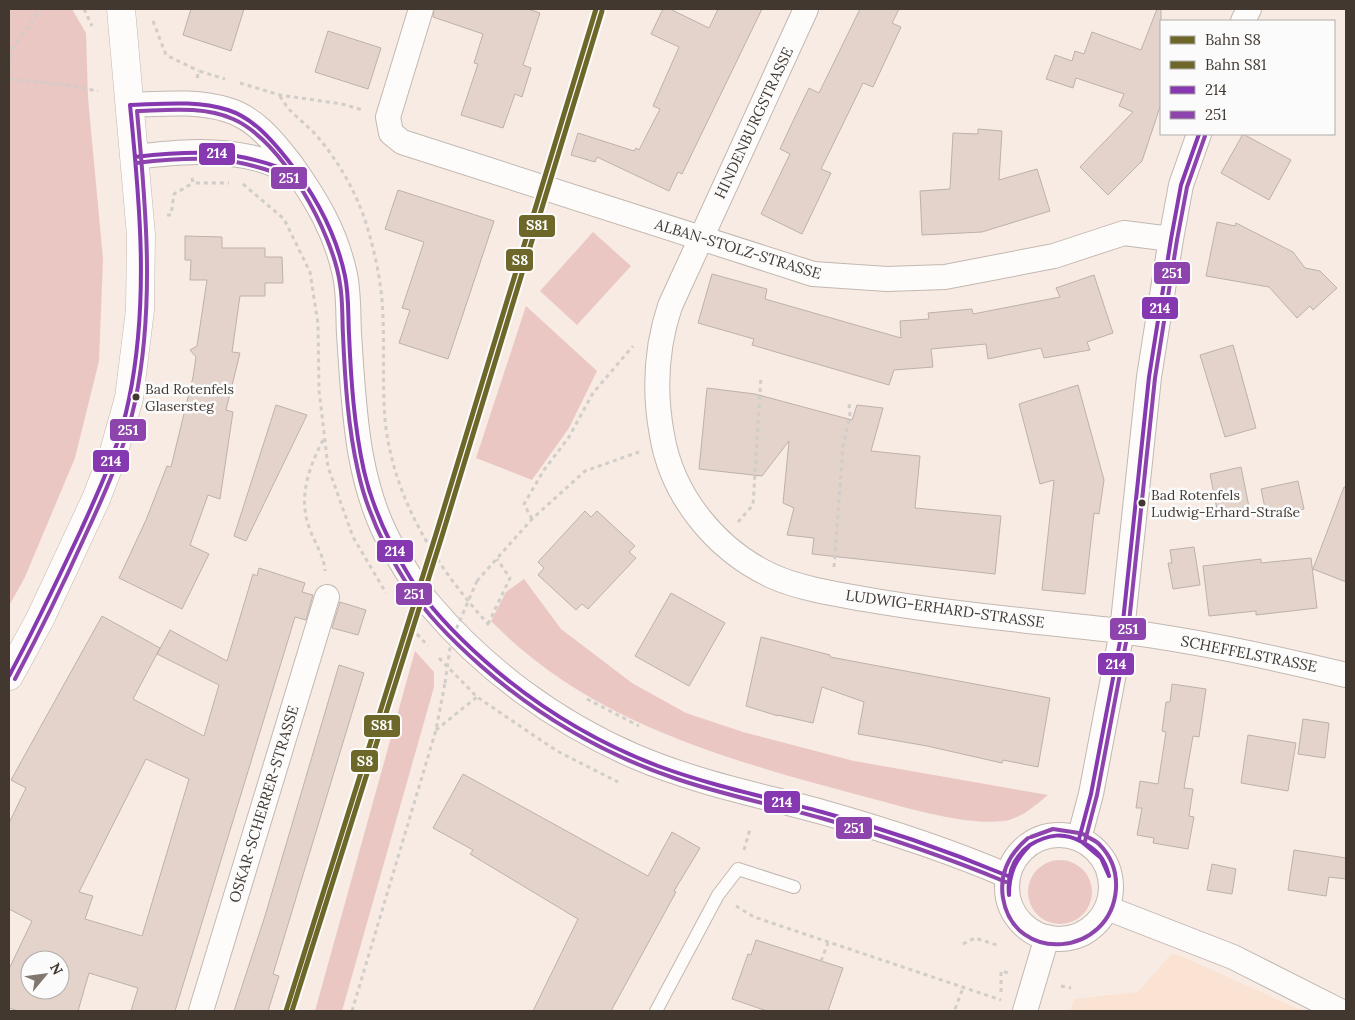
<svg xmlns="http://www.w3.org/2000/svg" width="1355" height="1020" font-family="Lora,serif">
<style>
.built{fill:#fae3d2}
.green{fill:#ebc7c4}
.building{fill:#e3d3cb;stroke:#bdb1ac;fill-rule:evenodd}
.lines{fill:none;stroke-linecap:round;stroke-linejoin:round}
.service-casing{stroke:#c2b8b1;stroke-width:14}
.minor-casing{stroke:#c2b8b1;stroke-width:26}
.tertiary-casing{stroke:#c2b8b1;stroke-width:29}
.path{stroke:#d1cdca;stroke-width:3;stroke-dasharray:4 4;stroke-linecap:butt}
.service{stroke:#fefcfb;stroke-width:12}
.minor{stroke:#fefcfb;stroke-width:24}
.tertiary{stroke:#fefcfb;stroke-width:28}
.path-bridge{stroke:#d1cdca;stroke-width:3;stroke-dasharray:4 4;stroke-linecap:butt}
.bus-1-casing{stroke:#fbfbfb;stroke-width:8}
.bus-2-casing{stroke:#fbfbfb;stroke-width:8}
.bus-1{stroke:#8638b0;stroke-width:4}
.bus-2{stroke:#8e44ad;stroke-width:4}
.rail-1-casing{stroke:#fbfbfb;stroke-width:9}
.rail-2-casing{stroke:#fbfbfb;stroke-width:9}
.rail-1{stroke:#6d682a;stroke-width:5}
.rail-2{stroke:#6d682a;stroke-width:5}
.bus-dot{fill:#423830;stroke:#fbfbfb;stroke-width:2}
.labels{text-anchor:middle;stroke-width:5;stroke-linejoin:round;paint-order:stroke}
.bus-label{font-size:14px;fill:#423830;stroke:#fbfbfb;text-anchor:start}
.street-label{font-size:15px;fill:#423830;stroke:#fbfbfb}
.line-badge{stroke:#fbfbfb;stroke-width:2}
.badge-label{font-size:14px;text-anchor:middle;font-weight:bold;fill:#fff}
</style>
<rect width="100%" height="100%" fill="#f7ebe3"/>
<path class="built" d="M1172 953 1183 957 1303 1011H1070L1074 999 1138 992Z"/>
<path class="green" d="M9 9H72L86 33 88 98 103 259 99 361 75 458 25 577 9 606Z
M593 232 631 266 577 325 540 291Z
M526 306 597 371 569 428 532 480 476 458Z
M524 579 561 629 632 683 686 713 743 732 854 761 1048 795C1035 806 1020 819 1003 821 965 826 904 807 866 797 732 761 591 724 491 621L506 592Z
M415 651 434 672V687L342 1011H315Z
M1028 892a32 32 0 1 1 64 0a32 32 0 1 1-64 0Z"/>
<path class="building" d="M191 9H244L231 51 183 35Z
M434 9H528L540 13 523 65 531 68 522 97 515 94 503 128 461 115 478 64 474 63 483 34 433 17Z
M663 9H670L709 28 718 9H762L682 174 678 172 669 191 597 157 595 162 571 155 578 133 634 151 636 148 639 150 660 109 653 106 679 47 651 34Z
M860 9H899L892 23 901 27 873 87 863 83 821 169 831 173 802 234 761 214 790 154 780 149 793 121 809 88 819 93Z
M1157 9H1161V104L1142 161 1108 195 1080 167 1133 112 1119 106 1124 94 1076 78 1073 88 1046 79 1055 55 1072 61 1075 51 1084 54 1092 32 1141 50Z
M328 31 381 48 368 89 315 72Z
M978 129 1002 131 999 180 1037 169 1050 211 982 232 922 235 920 191 950 189 953 133 978 134Z
M1243 134 1291 160 1269 200 1221 173Z
M398 190 494 221 448 359 399 343 410 310 402 308 424 242 385 229Z
M1217 222 1235 226 1236 223 1293 252 1305 268 1320 271 1337 288 1313 310 1310 306 1297 318 1269 287 1206 276Z
M185 236 222 237V248H265V257H282L283 283H265V296H240L232 352 240 353 226 410 233 412 220 499 208 495 190 545 209 554 182 609 119 578 146 520 167 466 171 467 193 377 196 357 190 350 197 346 207 280H190L191 260H185Z
M712 274 767 289 765 299 901 338 900 321 929 319 928 313 972 309 973 314 1060 297 1056 288 1094 275 1113 333 1087 342 1090 350 1044 358 1041 348 988 359 986 344 931 349 933 367 894 370 889 385 752 345 754 339 698 323Z
M1233 345 1256 428 1225 437 1200 355Z
M1078 385 1104 480 1099 514 1094 513 1085 594 1042 590 1054 480 1040 484 1019 404Z
M707 388 755 394 852 420 857 405 883 408 871 451 920 456 915 508 1001 516 995 574 812 554 814 538 787 535 794 508 783 503 789 441 762 476 699 469Z
M276 405 307 415 246 541 234 536Z
M1241 467 1249 507 1218 514 1210 474Z
M1298 481 1304 509 1267 517 1261 489Z
M1344 487H1346V582L1313 569Z
M585 511 591 517 597 511 635 546 629 552 636 558 588 609 582 604 576 610 538 575 544 568 538 562Z
M1194 547 1200 585 1173 589 1168 563H1172L1170 550Z
M1311 558 1317 608 1256 615V611L1209 616 1203 566 1261 559V563Z
M259 568 305 583 302 592 313 595 306 620 295 617 175 1011H131L138 988 89 973 78 1011H19L9 1008V969L32 921 9 909V823L26 788 11 780 102 616 160 648 133 699 204 736 219 685 157 654 170 630 227 661 253 574 257 576ZM146 759 189 779 142 936 85 919 93 896 79 892ZM30 960H60V990H30Z
M671 593 725 623 689 686 635 656Z
M340 602 366 610 358 635 332 628Z
M761 637 830 655V657L1050 698 1038 767 1003 760 1002 763 927 746 858 734 864 702 822 687 813 723 778 715V716L746 706Z
M339 665 364 673 273 974 279 976 268 1011H234L265 916Z
M1172 684 1206 689 1199 737 1193 736 1184 788 1193 789 1189 816 1194 817 1188 849 1153 843 1154 838 1137 835 1142 808H1136L1140 781 1158 784 1166 732 1162 731 1166 702H1170Z
M1303 719 1329 723 1325 758 1298 754Z
M1248 735 1296 743 1288 791 1241 783Z
M463 774 648 876 672 832 700 848 674 891 676 892 611 1011H533L578 919 470 854 473 850 433 828Z
M1294 850 1346 858V879L1329 877 1326 896 1288 890Z
M1212 864 1236 869 1232 894 1207 890Z
M756 940 843 968 828 1011H767L732 999 748 954 751 955Z"/>
<g class="lines">
<g class="service-casing">
<path id="service" d="M656 1011 718 895 738 869 794 887"/>
</g>
<g class="minor-casing">
<path id="minor" d="M421 9 388 117 391 133 402 142 813 274 887 279 945 277 1054 256 1124 233 1171 239
M806 9 670 306C656 348 654 392 662 435 672 496 716 550 772 576 798 588 835 594 864 599 948 614 1035 621 1120 631 1198 641 1270 657 1346 675
M1243 21 1249 9
M130 105C162 104 196 100 228 110 255 118 274 142 291 164 316 199 336 232 345 275 349 294 348 315 349 334 354 407 356 485 394 550 405 568 416 589 430 605 485 670 556 722 634 756 694 782 759 795 822 812 886 830 948 850 1008 876
M135 157C177 152 217 148 258 159 272 163 285 169 298 175
M1007 887a52 52 0 1 1 104 0a52 52 0 1 1-104 0Z
M1079 839 1091 794 1122 631 1149 377 1171 239 1181 185 1199 134
M1107 908 1233 957 1340 1011
M201 1011 327 597
M1025 1011 1047 937"/>
</g>
<g class="tertiary-casing">
<path id="tertiary" d="M9 676 40 619 96 499 113 455 129 398 140 310 141 235 121 9"/>
</g>
<path class="path" d="M84 9 92 26
M153 21 166 55 199 71
M197 78 199 71 225 79
M9 81 11 51 41 9
M240 83 280 95 342 104 363 110
M66 85 98 91
M280 96C288 112 303 121 315 134 340 162 359 197 369 233 375 254 380 278 382 300 385 340 382 380 385 420 393 499 437 568 489 625
M192 178 193 183H229
M243 184 284 219 310 272 318 324 319 390 328 467 353 537 386 593
M167 215H171L174 194 193 183
M323 440C309 467 298 497 309 527 314 542 324 555 325 571
M532 519 524 504 544 470 569 437 593 393 633 346
M738 522 753 505 761 377
M834 567 843 446 850 416 849 404
M477 581 532 519 585 471 639 452
M488 624 510 578 497 559
M417 634 428 646
M439 658 477 697 557 751 618 782
M587 699 639 726
M436 730 477 697
M744 850 750 829
M736 906 754 917 1001 1000
M963 944 975 938 997 945
M821 961 828 943
M1061 986 1071 988
M1001 992V971L1009 973
M955 1009 963 988
M352 1011 436 730 445 683"/>
<use href="#service" class="service"/>
<use href="#minor" class="minor"/>
<use href="#tertiary" class="tertiary"/>
<path class="path-bridge" d="M9 79 66 85
M445 683 451 641 477 581"/>
<g class="bus-1-casing">
<path id="bus-1" d="M135 157C197 150 237 149 296 174
M9 676C35 628 58 579 81 530 100 488 120 445 129 399 149 302 140 203 130 105 162 104 196 100 228 110 253 118 271 139 287 159 314 193 336 233 345 276 349 295 348 315 349 334 351 380 354 426 364 471 373 510 390 545 411 579 431 610 458 637 485 661 536 706 595 742 658 766 712 786 767 797 822 812 885 829 948 851 1008 876
M1079 839 1091 794 1122 631 1149 377 1171 239 1181 185 1199 134
M1082 842C1097 849 1105 859 1109 876
M1082 842 1101 858 1109 876
M1030 845C1048 834 1064 832 1082 842
M1009 895C1007 874 1013 857 1030 845
M1009 895C1009 874 1015 860 1030 845"/>
</g>
<g class="bus-2-casing">
<path id="bus-2" d="M136 163C197 156 236 155 294 180
M15 679C40 632 63 585 85 536 105 493 125 449 135 402 155 306 146 207 137 111 168 110 204 106 233 119 282 140 333 233 340 284 343 301 342 318 343 335 345 381 348 427 358 471 367 514 387 553 410 589 429 618 455 643 481 666 538 716 605 755 677 779 724 795 773 805 821 818 884 836 946 857 1006 882
M1031 837 1053 829 1079 833
M1028 838C1009 854 999 873 1003 898 1014 965 1111 957 1116 889 1117 872 1111 856 1099 844 1095 840 1088 838 1083 834
M1085 841 1097 795 1128 632 1155 378 1177 240 1187 187 1205 136"/>
</g>
<use href="#bus-1" class="bus-1"/>
<use href="#bus-2" class="bus-2"/>
<g class="rail-1-casing">
<path id="rail-1" d="M286 1011 436 534 596 9"/>
</g>
<g class="rail-2-casing">
<path id="rail-2" d="M292 1011 442 536 602 11"/>
</g>
<use href="#rail-1" class="rail-1"/>
<use href="#rail-2" class="rail-2"/>
</g>
<g class="bus-dot">
<circle cx="136" cy="397" r="4.5"/>
<circle cx="1142" cy="503" r="4.5"/>
</g>
<g class="labels">
<g class="bus-label">
<text x="145" y="394">Bad Rotenfels<tspan x="145" dy="17">Glasersteg</tspan></text>
<text x="1151" y="500">Bad Rotenfels<tspan x="1151" dy="17">Ludwig-Erhard-Straße</tspan></text>
</g>
<g class="street-label">
<text transform="translate(754 123) rotate(-65)" y="5">HINDENBURGSTRASSE</text>
<text transform="translate(738 249) rotate(17)" y="5">ALBAN-STOLZ-STRASSE</text>
<text transform="translate(945 609) rotate(8)" y="5">LUDWIG-ERHARD-STRASSE</text>
<text transform="translate(1249 654) rotate(11)" y="5">SCHEFFELSTRASSE</text>
<text transform="translate(264 804) rotate(-73)" y="5">OSKAR-SCHERRER-STRASSE</text>
</g>
</g>
<g class="line-badge">
<rect x="198" y="142" width="38" height="24" rx="5" fill="#8638b0"/>
<rect x="270" y="166" width="38" height="24" rx="5" fill="#8e44ad"/>
<rect x="518" y="214" width="38" height="24" rx="5" fill="#6d682a"/>
<rect x="505" y="248" width="29" height="24" rx="5" fill="#6d682a"/>
<rect x="1153" y="261" width="38" height="24" rx="5" fill="#8e44ad"/>
<rect x="1141" y="296" width="38" height="24" rx="5" fill="#8638b0"/>
<rect x="109" y="418" width="38" height="24" rx="5" fill="#8e44ad"/>
<rect x="92" y="449" width="38" height="24" rx="5" fill="#8638b0"/>
<rect x="376" y="539" width="38" height="24" rx="5" fill="#8638b0"/>
<rect x="395" y="582" width="38" height="24" rx="5" fill="#8e44ad"/>
<rect x="1109" y="617" width="38" height="24" rx="5" fill="#8e44ad"/>
<rect x="1097" y="652" width="38" height="24" rx="5" fill="#8638b0"/>
<rect x="363" y="714" width="38" height="24" rx="5" fill="#6d682a"/>
<rect x="350" y="749" width="29" height="24" rx="5" fill="#6d682a"/>
<rect x="763" y="790" width="38" height="24" rx="5" fill="#8638b0"/>
<rect x="835" y="816" width="38" height="24" rx="5" fill="#8e44ad"/>
</g>
<g class="badge-label">
<text x="217" y="158">214</text>
<text x="289" y="183">251</text>
<text x="537" y="230">S81</text>
<text x="520" y="265">S8</text>
<text x="1172" y="278">251</text>
<text x="1160" y="313">214</text>
<text x="128" y="435">251</text>
<text x="111" y="466">214</text>
<text x="395" y="556">214</text>
<text x="414" y="599">251</text>
<text x="1128" y="634">251</text>
<text x="1116" y="669">214</text>
<text x="382" y="730">S81</text>
<text x="365" y="766">S8</text>
<text x="782" y="807">214</text>
<text x="854" y="833">251</text>
</g>
<rect width="1355" height="1020" fill="none" stroke="#423830" stroke-width="20"/>
<rect x="1160" y="20" width="175" height="115" fill="#fbfbfb" stroke="#b1adaa"/>
<rect x="1170" y="36" width="25" height="8" fill="#6d682a" stroke="#b1adaa"/>
<text x="1205" y="45" font-size="15" fill="#423830">Bahn S8</text>
<rect x="1170" y="61" width="25" height="8" fill="#6d682a" stroke="#b1adaa"/>
<text x="1205" y="70" font-size="15" fill="#423830">Bahn S81</text>
<rect x="1170" y="86" width="25" height="8" fill="#8638b0" stroke="#b1adaa"/>
<text x="1205" y="95" font-size="15" fill="#423830">214</text>
<rect x="1170" y="111" width="25" height="8" fill="#8e44ad" stroke="#b1adaa"/>
<text x="1205" y="120" font-size="15" fill="#423830">251</text>
<g transform="translate(45 975) rotate(61)"><circle r="24" fill="#fbfbfb" stroke="#b1adaa"/>
<path d="M0-4L9 19L0 12L-9 19Z" fill="#81776f"/>
<text y="-8" font-size="14" font-weight="bold" text-anchor="middle" fill="#423830">N</text>
</g>
</svg>
